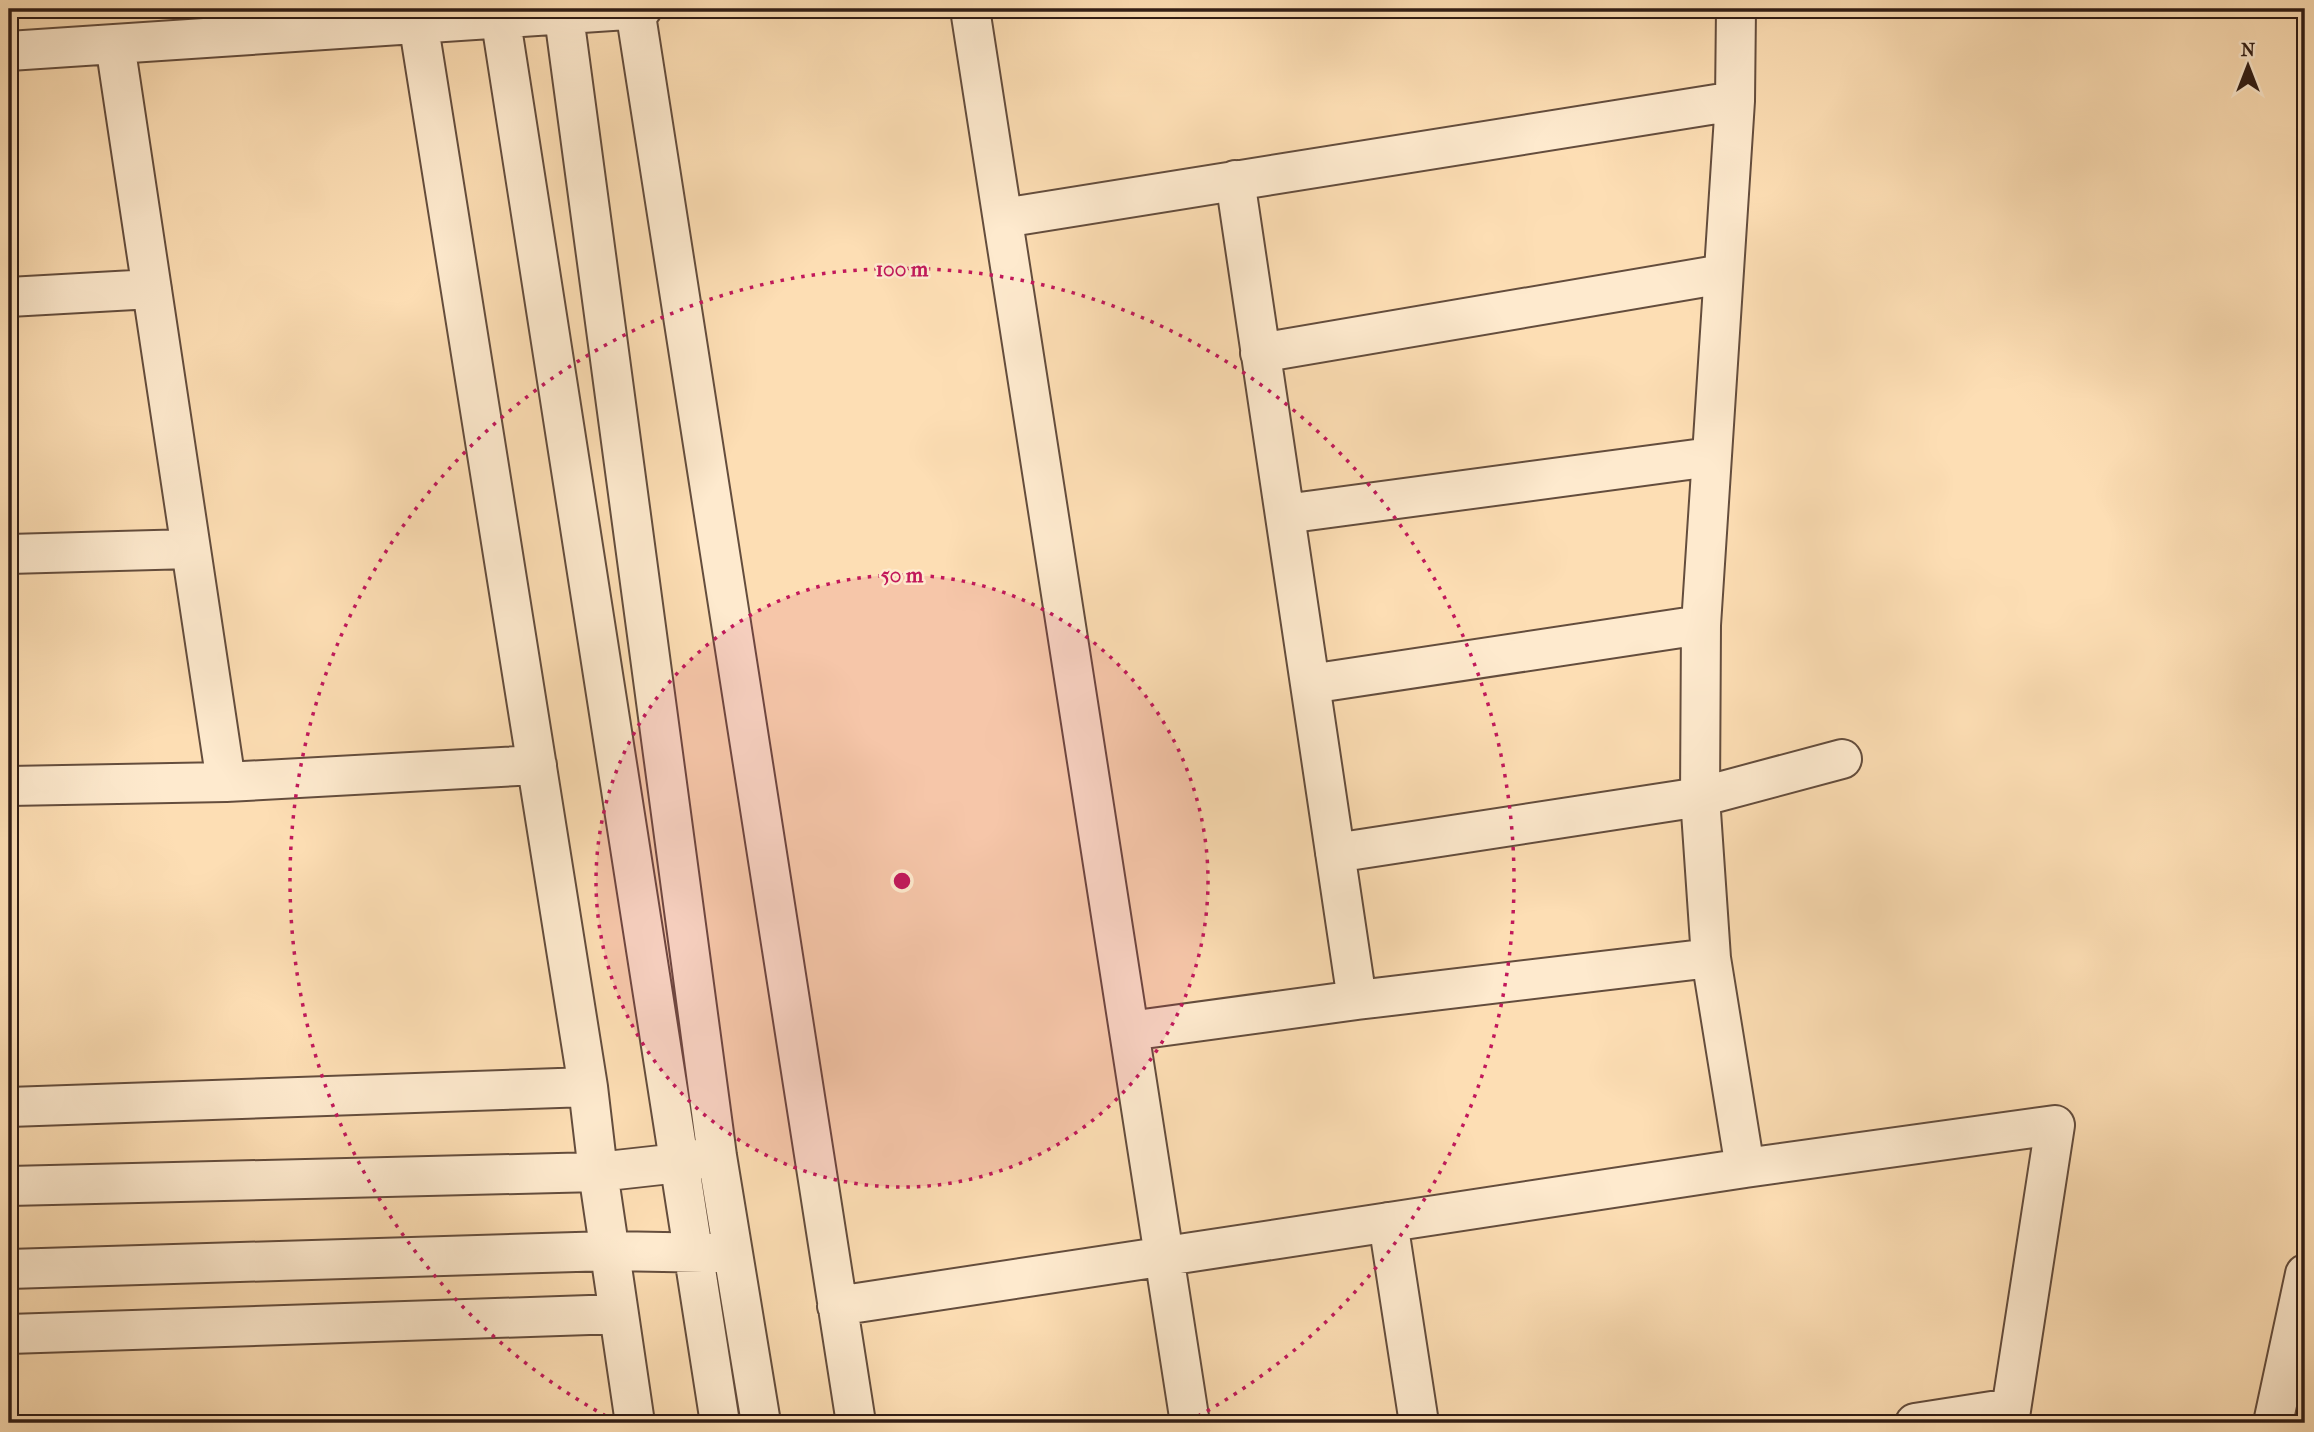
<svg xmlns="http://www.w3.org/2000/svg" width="2314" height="1432" font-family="'IM FELL French Canon',serif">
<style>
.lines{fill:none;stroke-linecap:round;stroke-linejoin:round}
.minor-casing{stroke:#644d3d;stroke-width:42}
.tertiary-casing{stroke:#644d3d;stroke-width:42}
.minor{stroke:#feeace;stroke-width:38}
.tertiary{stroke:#feeace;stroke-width:38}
.ring{fill:none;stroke:#c2185b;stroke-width:3.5;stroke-dasharray:3.5 7}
.centre{fill:#c2185b;stroke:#feeace;stroke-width:3.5}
.ring-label{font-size:21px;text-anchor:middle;font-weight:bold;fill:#c2185b;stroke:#feeace;stroke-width:5;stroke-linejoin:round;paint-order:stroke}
</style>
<rect width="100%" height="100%" fill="#fddeb4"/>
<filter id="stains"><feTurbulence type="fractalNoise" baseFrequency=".00286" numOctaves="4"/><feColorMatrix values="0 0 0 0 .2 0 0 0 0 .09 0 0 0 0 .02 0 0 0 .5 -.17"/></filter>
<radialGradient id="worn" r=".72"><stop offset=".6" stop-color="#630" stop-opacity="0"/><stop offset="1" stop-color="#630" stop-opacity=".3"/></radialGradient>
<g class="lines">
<g class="minor-casing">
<path id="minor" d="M416 9 588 1087 598 1172 635 1423
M499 9 720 1423
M563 9 717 1156 761 1423
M635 9 856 1423
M970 9 1190 1423
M9 51 642 9
M1003 218 1735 101
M9 297 152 289
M1260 353 1723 274
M1285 514 1711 457
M9 554 191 549
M1310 684 1701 625
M226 782 537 765
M9 786 226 782 115 44
M1335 853 1700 797 1842 759
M1357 1000 1711 958
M1129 1031 1357 1000 1235 180
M9 1107 588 1087
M1745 1168 2055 1125 2009 1423
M9 1186 598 1172 679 1163 704 1158
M1388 1222 1419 1423
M9 1269 610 1251 717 1253
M837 1306 1745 1168 1711 958 1700 797 1701 625 1735 101 1736 9
M9 1334 619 1314
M1915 1423 2011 1408"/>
</g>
<g class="tertiary-casing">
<path id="tertiary" d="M2273 1423 2305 1274"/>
</g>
<use href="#minor" class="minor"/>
<use href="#tertiary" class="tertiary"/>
</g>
<circle cx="902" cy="881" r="306" fill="#c2185b" fill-opacity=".12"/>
<g class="ring">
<circle cx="902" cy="881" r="306"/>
<path d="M615 1421A612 612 0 1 1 1189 1421"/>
</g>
<circle cx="902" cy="881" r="10" class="centre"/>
<g class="ring-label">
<text x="902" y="276">100 m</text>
<text x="902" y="582">50 m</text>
</g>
<rect width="2314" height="1432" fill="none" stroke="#fddeb4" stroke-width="35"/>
<rect x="10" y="10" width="2293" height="1411" fill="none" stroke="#311d15" stroke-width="3.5"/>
<rect x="18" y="18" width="2279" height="1397" fill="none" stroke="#311d15" stroke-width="2"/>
<g transform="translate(2248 66)" stroke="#feeace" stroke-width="5" paint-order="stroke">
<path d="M0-5L12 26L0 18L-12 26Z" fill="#311d15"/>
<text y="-10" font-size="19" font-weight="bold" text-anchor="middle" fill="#311d15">N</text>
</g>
<rect width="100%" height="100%" filter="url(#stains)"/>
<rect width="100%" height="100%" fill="url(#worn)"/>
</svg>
